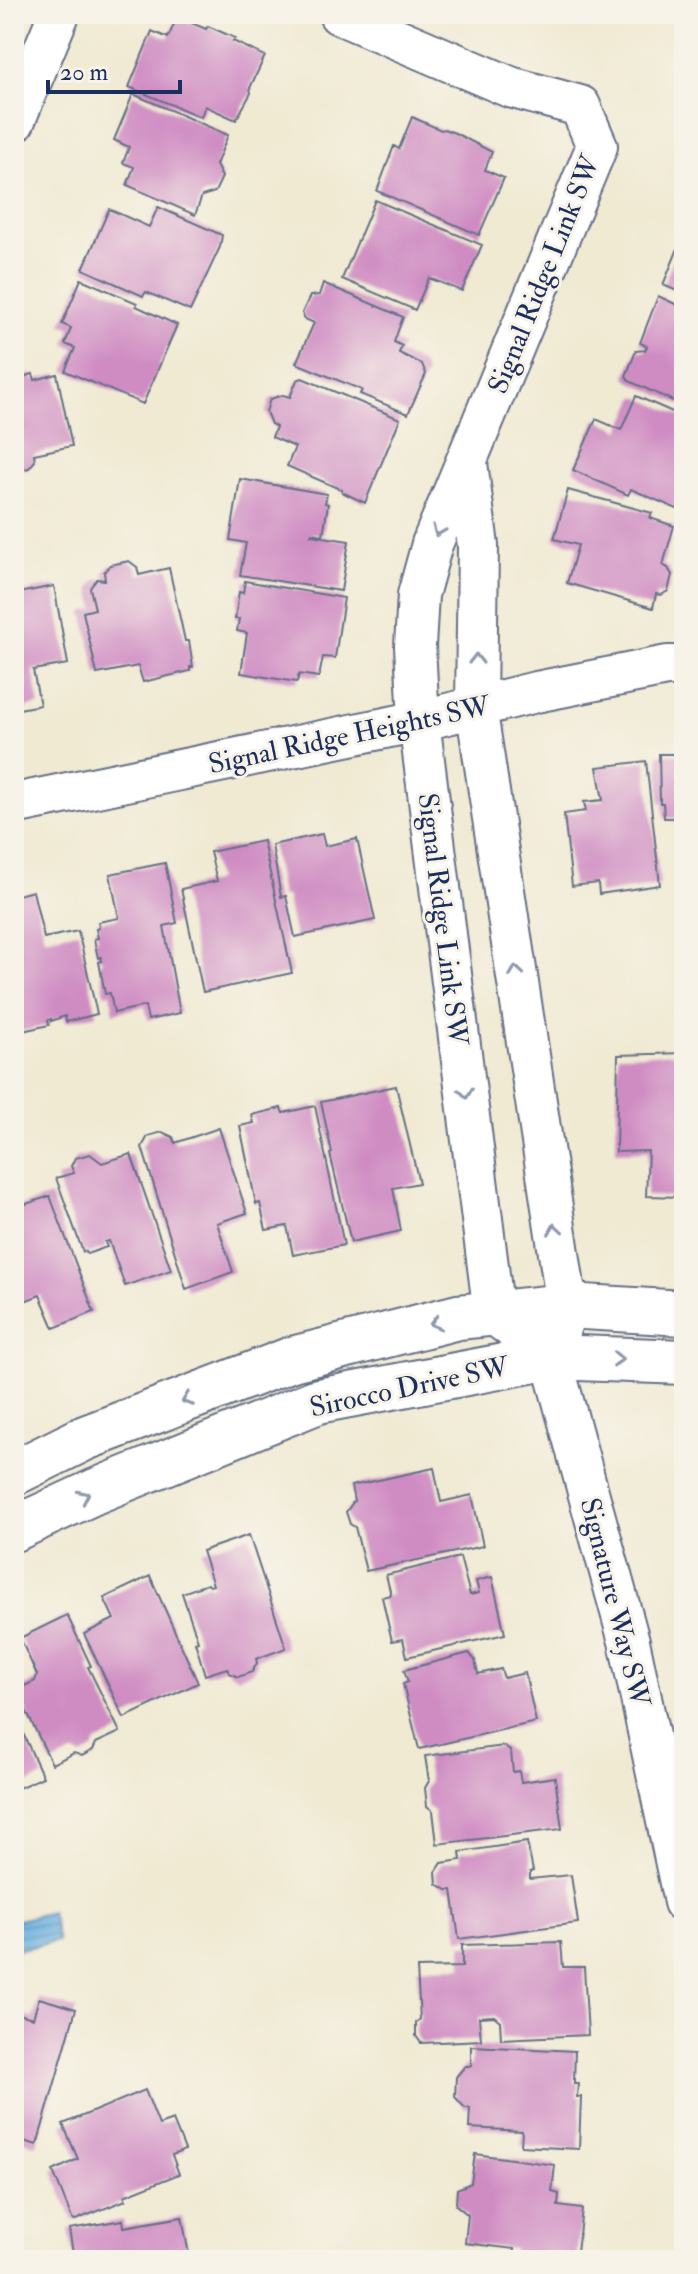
<svg xmlns="http://www.w3.org/2000/svg" width="698" height="2274" font-family="'IM FELL Double Pica',serif">
<style>
.water{fill:url(#water-rules);stroke:#4470a0;stroke-width:2}
.building{fill:#cf8cc3}
.lines{fill:none;stroke-linecap:round;stroke-linejoin:round}
.street-casing{stroke:#667087;stroke-width:44}
.secondary-casing{stroke:#667087;stroke-width:48}
.street{stroke:#fff;stroke-width:40}
.secondary{stroke:#fff;stroke-width:44}
.oneway{stroke:#8d97ae}
.labels{text-anchor:middle;stroke-width:6;stroke-linejoin:round;paint-order:stroke}
.street-label{font-size:28px;fill:#1b2f5e;stroke:#f7f3e8}
</style>
<defs>
<pattern id="water-rules" width="6" height="5" patternUnits="userSpaceOnUse" patternTransform="scale(2)"><rect width="6" height="5" fill="#6cb0e2"/><path d="M0 2.5h6" fill="none" stroke="#5890ba"/></pattern>
</defs>
<rect width="100%" height="100%" fill="#f7f3e8"/>
<filter id="ink" filterUnits="userSpaceOnUse"><feTurbulence type="fractalNoise" baseFrequency=".0125" numOctaves="2"/><feDisplacementMap in="SourceGraphic" scale="16" xChannelSelector="R" yChannelSelector="G"/><feConvolveMatrix kernelMatrix="1 2 1 2 8 2 1 2 1" color-interpolation-filters="sRGB"/></filter>
<filter id="wash" filterUnits="userSpaceOnUse"><feTurbulence type="fractalNoise" baseFrequency=".006" numOctaves="4" result="noise"/><feDisplacementMap in="SourceGraphic" scale="32" xChannelSelector="R" yChannelSelector="G"/><feGaussianBlur stdDeviation="1.8" result="paint"/><feColorMatrix in="noise" values="0 0 0 0 0 0 0 0 0 0 0 0 0 0 0 0 0 1.4 0 .05"/><feComposite in="paint" operator="in"/></filter>
<g filter="url(#wash)">
<rect width="100%" height="100%" fill="#f0ead3"/>
<path class="water" d="M51 1912 58 1941 14 1951V1921Z"/>
<g id="blocks">
<path class="building" d="M602 14H625L621 22Z
M177 17 206 29 208 26 235 38 233 41 265 56 250 88 251 93 236 120 205 106 201 117 129 87 152 31 168 38Z
M133 94 228 135 216 165 222 177 215 192 202 196 195 215 127 185 134 167 123 163 129 147 114 140Z
M412 117 441 130 444 129 455 133 492 152 485 170 504 178 479 235 377 191 394 146 399 149Z
M375 200 482 245 462 291 429 278 415 310 342 279Z
M158 207 222 235 220 247 190 311 146 292 143 296 83 269 109 209 149 227Z
M684 234V294L663 285Z
M81 279 137 303 136 306 177 325 143 404 65 371 75 348 65 344 71 328 62 324Z
M323 283 403 317 394 342 402 346 399 353 422 364 426 374 408 414 360 394 362 390 296 363 314 323 305 319 302 313 310 296 319 295Z
M658 296 684 308V406L629 381 626 376 636 351 645 350 647 346 640 343Z
M14 367 18 378 33 374 35 380 57 374 72 446 34 454 35 461 29 468 14 471Z
M302 378 400 419 365 503 342 492V490L287 466 295 447 272 437 276 427 271 424 266 412 270 399 283 395 290 397 297 380Z
M636 396 684 417V512L631 489 628 495 573 470 596 419 621 430Z
M240 479 327 494 325 503 328 504 323 535 312 533 311 535 349 541 341 591 240 575 246 543 230 540Z
M568 490 652 513 650 518 674 526 663 565 668 568 672 575 668 591 661 595 656 594 653 608 567 583 578 545 554 539Z
M129 561 137 567 139 575 169 568 185 641H189L193 667H190V671L143 682 138 666 97 674 83 612 95 609 90 588 97 579 105 580 104 572 110 565Z
M245 581 344 598 335 658 323 657 319 677 299 674 297 682 241 673 247 633 237 631 239 619H235L239 592 243 593Z
M54 586 68 664 33 670 40 705 14 710V594Z
M659 754H684V855H676V818H664L663 803H660Z
M646 761 660 885 599 894 598 883 572 886 564 814 586 811 584 802 603 800 597 767Z
M322 834 325 846 357 839 375 920 295 937 286 896 281 897 272 845Z
M263 841 292 973 203 992 181 889 217 881 210 852Z
M165 863 177 923 164 926 180 1013 148 1020 145 1006 114 1013 110 993 105 994 99 962 102 961 101 957 98 958 94 939 98 938 96 929 99 928 98 922 119 918 110 874Z
M33 891 44 938 78 931 97 1014 66 1022 65 1016 51 1021V1019L48 1020 49 1025 14 1033V896Z
M684 1053V1197L646 1196 648 1151 616 1152 618 1055Z
M396 1086 419 1183 393 1188 401 1231 351 1242 330 1154 332 1153 321 1102Z
M315 1106 344 1245 293 1255 287 1226 266 1230 260 1203 256 1204 240 1126 254 1123 252 1115 281 1108 283 1113Z
M219 1128 247 1213 217 1223 233 1272 186 1289 142 1147 148 1136 162 1132 173 1137 175 1143Z
M90 1154 102 1163 131 1154 171 1270 125 1286 109 1241 105 1242 107 1247 87 1254 86 1251 83 1252 56 1178 74 1173 71 1166 75 1158Z
M50 1196 94 1312 54 1328 40 1295 14 1305V1208Z
M434 1468 441 1502 472 1495 483 1546 366 1571 355 1527 350 1524 346 1512 354 1501 351 1486Z
M249 1535 286 1648 256 1659 257 1663 252 1672 238 1677 229 1673 227 1668 205 1675 195 1642 198 1641 182 1593 207 1584 210 1586 213 1585 202 1551Z
M460 1557 470 1595 479 1593 476 1581 492 1577 505 1634 407 1657 403 1639 392 1641 382 1597 391 1595 386 1575Z
M150 1576 198 1683 124 1718 84 1634 114 1619 104 1598Z
M67 1615 91 1666 88 1667 120 1732 96 1743 93 1750 82 1756 74 1753 52 1764 16 1690 35 1681 37 1675 20 1638Z
M469 1653 475 1660 478 1674 501 1669 504 1678 525 1673 536 1722 419 1749 403 1684 408 1682 404 1670Z
M14 1714 43 1777 14 1790Z
M504 1746 511 1752 513 1772 519 1771 521 1782 555 1777 562 1829 437 1844 433 1811 427 1806 425 1788 429 1781 425 1756Z
M527 1842 533 1871 530 1872V1879L571 1875 578 1923 459 1939 452 1890H447L437 1884 436 1872 442 1863 461 1860 460 1852Z
M561 1942 563 1967H584L588 2035 501 2039 500 2021 494 2016 479 2017 481 2040 421 2043 416 2036V2023L420 2019 417 1968 462 1967V1945Z
M39 1998 76 2009 37 2145 14 2138V2018L15 2013 33 2018Z
M471 2046 575 2051 574 2083H578L577 2097H581L579 2149 521 2146 522 2131 469 2128 470 2108H465L455 2097 456 2077 465 2066H471Z
M145 2090 159 2125 173 2120 185 2150 172 2155 179 2174 124 2196 126 2200 73 2221 53 2171 78 2159 63 2124Z
M475 2154 555 2165 552 2192 559 2194 558 2206 582 2209 576 2260 514 2255 515 2249 465 2243 468 2215 456 2205 457 2189 471 2183Z
M182 2217 190 2260H74L69 2229 123 2220 124 2227Z
M444 2255 470 2258V2260H443Z"/>
</g>
</g>
<g filter="url(#ink)">
<use href="#blocks" fill-opacity="0" stroke="#667087" stroke-width="2"/>
<g class="lines">
<g class="street-casing">
<path id="street" d="M339 14 510 87 580 106 597 146 432 544 418 595 415 646 419 721 494 1314 551 1357
M14 122 59 14
M467 463 478 546 476 706 567 1306 551 1357 629 1641 684 1902
M14 804 419 721 536 692 667 666H684"/>
</g>
<g class="secondary-casing">
<path id="secondary" d="M14 1473 85 1438 292 1359 458 1317 567 1306 684 1313
M14 1529 96 1491 318 1401 551 1357 684 1362"/>
</g>
<use href="#street" class="street"/>
<use href="#secondary" class="secondary"/>
</g>
<defs><path id="oneway-chevron" d="M-2-3.5L2.5 0L-2 3.5" fill="none" stroke-width="1.6" stroke-linecap="round" stroke-linejoin="round" transform="scale(2)"/></defs>
<g class="oneway">
<use href="#oneway-chevron" transform="translate(438 531) rotate(112)"/>
<use href="#oneway-chevron" transform="translate(476 659) rotate(-90)"/>
<use href="#oneway-chevron" transform="translate(516 971) rotate(-99)"/>
<use href="#oneway-chevron" transform="translate(466 1093) rotate(83)"/>
<use href="#oneway-chevron" transform="translate(555 1229) rotate(-99)"/>
<use href="#oneway-chevron" transform="translate(435 1323) rotate(166)"/>
<use href="#oneway-chevron" transform="translate(618 1359) rotate(2)"/>
<use href="#oneway-chevron" transform="translate(187 1400) rotate(159)"/>
<use href="#oneway-chevron" transform="translate(84 1496) rotate(-25)"/>
</g>
</g>
<g class="labels">
<g class="street-label">
<text transform="translate(543 274) rotate(-68)" y="10">Signal Ridge Link SW</text>
<text transform="translate(349 734) rotate(-12)" y="10">Signal Ridge Heights SW</text>
<text transform="translate(444 919) rotate(83)" y="10">Signal Ridge Link SW</text>
<text transform="translate(409 1386) rotate(-12)" y="10">Sirocco Drive SW</text>
<text transform="translate(616 1602) rotate(76)" y="10">Signature Way SW</text>
</g>
</g>
<rect width="698" height="2274" fill="none" stroke="#f7f3e8" stroke-width="48"/>
<path d="M48 80v12h132v-12" fill="none" stroke="#1b2f5e" stroke-width="4"/>
<text x="60" y="80" font-size="24" fill="#1b2f5e" stroke="#f7f3e8" stroke-width="6" paint-order="stroke">20 m</text>
</svg>
